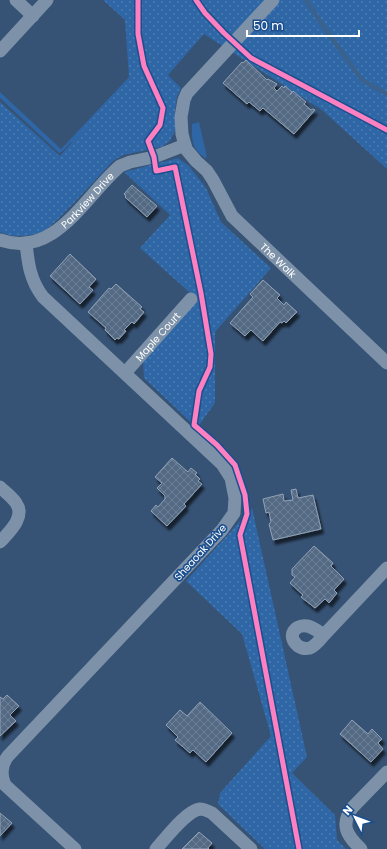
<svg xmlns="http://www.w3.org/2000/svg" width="387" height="849" font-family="Poppins,sans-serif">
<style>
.green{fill:#2f66a5}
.park{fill:url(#park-dots)}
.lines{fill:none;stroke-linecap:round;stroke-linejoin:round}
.stream{stroke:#3b618d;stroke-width:4.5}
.building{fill:url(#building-cross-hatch);stroke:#92a2b6;filter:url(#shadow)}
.minor{stroke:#7d92a8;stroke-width:13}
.cycleway-casing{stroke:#1b4f8f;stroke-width:8}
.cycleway{stroke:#ff80c0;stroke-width:5}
.labels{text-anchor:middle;stroke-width:3.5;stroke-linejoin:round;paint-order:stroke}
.street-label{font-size:10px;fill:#fff;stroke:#1b4f8f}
</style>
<defs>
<pattern id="park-dots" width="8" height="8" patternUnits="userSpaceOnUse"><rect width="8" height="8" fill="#2f66a5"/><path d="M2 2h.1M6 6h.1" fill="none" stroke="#4e7db2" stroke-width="1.8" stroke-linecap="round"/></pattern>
<pattern id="building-cross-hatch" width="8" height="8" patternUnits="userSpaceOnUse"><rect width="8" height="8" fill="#526984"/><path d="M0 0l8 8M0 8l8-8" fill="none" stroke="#6c8096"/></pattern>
<filter id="shadow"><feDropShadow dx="2.5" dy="4.5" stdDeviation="1" flood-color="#0009"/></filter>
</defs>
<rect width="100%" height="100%" fill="#365274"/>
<path class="green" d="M129 77 75 145 71 142 63 151 59 153 0 98V92L61 149Z
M199 122 207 157 205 158C191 148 192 140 192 124Z"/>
<path class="park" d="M103 0H387V169L322 110 204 34 168 75 181 88 177 97 175 110V131L170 141 161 147 123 155 113 161C100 175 86 190 73 204 63 213 54 225 43 231 31 237 11 238 0 232V102L60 156 129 77 125 20Z
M178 158 189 166 206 188 221 222 271 268 215 332V403L197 428 144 378 143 361 198 300 140 248 170 215 124 172Z
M252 508 307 757 292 773 335 815 337 840 346 849H265L218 804 220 793 271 736 242 634 186 581Z"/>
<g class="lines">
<path class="stream" d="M306 0 321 23 362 80 387 94"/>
</g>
<path class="building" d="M246 60 267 80 268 79 277 84 274 88 277 91 282 86 284 88 285 86 292 92 290 95 293 91 306 102 304 104 311 110 313 109 315 110 294 134 263 108 260 111 249 102 247 104 223 83 242 62 243 63Z
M132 185 157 206 147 217 125 197 126 196 124 194Z
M70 254 96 279 89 287 93 290 80 304 50 276Z
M263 280 280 295 277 298 284 305 286 302 297 312 286 323 284 321 282 323 280 322 263 341 251 330 245 336 230 323 253 297 250 294Z
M116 284 142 307 140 309 144 312 134 324 132 322 124 330 126 331 119 339 117 338 115 340 105 330 106 328 88 312 109 288 111 289Z
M172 458 188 472 191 468 197 473 195 474 200 479 198 481 202 484 184 504 186 506 167 526 151 511 156 505 158 507 165 499V496L157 488 162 483 155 477Z
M296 489 298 498 313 495 321 529 273 540 269 524 271 522 269 512 266 513 263 499 283 494 284 501 293 500 291 490Z
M314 546 333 563 331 566 344 579 334 590 337 593 329 603 325 599 315 608 301 597 303 595 290 583 295 577 292 575V569Z
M7 695 19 706 10 715 16 721 0 736V697L3 699Z
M200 702 232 733 206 762 193 750 190 753 175 740 178 737 166 725 180 710 187 716Z
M352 720 368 734 372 729 382 739 378 743 383 749 371 762 340 734Z
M0 813 12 823 0 836Z
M199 832 212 843 208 848 209 849H182Z"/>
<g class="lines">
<g class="minor">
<path d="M16 0 33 16"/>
<path id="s1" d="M273 0 187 93 184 100 181 117 182 134 186 149 196 161 207 171 213 180 232 216 387 363"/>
<path d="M0 51 47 0"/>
<path id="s2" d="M0 240C55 259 85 196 120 166L130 162 154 157 185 145"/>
<path d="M26 243C28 263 30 280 43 297L222 464 231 478 235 498 234 513 222 530 8 756C1 765 0 774 5 785L75 849"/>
<path id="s3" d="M125 373 191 299"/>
<path d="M0 487C5 492 12 497 16 503 26 517 9 532 0 542"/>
<path d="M324 635C319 632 313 627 307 626 295 624 286 636 298 646 301 648 306 649 310 648 315 646 320 640 324 635L387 568"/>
<path d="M156 849C166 838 186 811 200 809 204 809 208 811 212 813L251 849"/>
<path d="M361 849C347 836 340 825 352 808L387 772"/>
</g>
<g class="cycleway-casing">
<path id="cycleway" d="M138 0V34L144 66 163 108 160 125 148 141 154 157 156 171 175 167 201 293 211 354 210 367 199 391 194 425 217 445 235 465 245 495 247 514 240 535 299 849
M196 0 205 13 224 33 251 58 387 130"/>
</g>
<use href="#cycleway" class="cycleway"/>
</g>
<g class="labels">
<g class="street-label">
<text dy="4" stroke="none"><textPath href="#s2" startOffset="103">Parkview Drive</textPath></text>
<text dy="4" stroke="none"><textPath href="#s1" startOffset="330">The Walk</textPath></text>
<text dy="4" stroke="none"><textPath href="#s3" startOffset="49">Maple Court</textPath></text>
<text transform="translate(200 552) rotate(-48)" y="4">Sheaoak Drive</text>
</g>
</g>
<g transform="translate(355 817) rotate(312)" stroke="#1b4f8f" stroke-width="3" paint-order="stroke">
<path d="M0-3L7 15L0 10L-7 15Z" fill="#ffffff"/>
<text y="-6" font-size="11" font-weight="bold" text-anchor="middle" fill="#ffffff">N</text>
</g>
<path d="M247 30v6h112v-6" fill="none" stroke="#ffffff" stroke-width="2"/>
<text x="253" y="30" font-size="12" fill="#ffffff" stroke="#1b4f8f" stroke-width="3" paint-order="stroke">50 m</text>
</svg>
